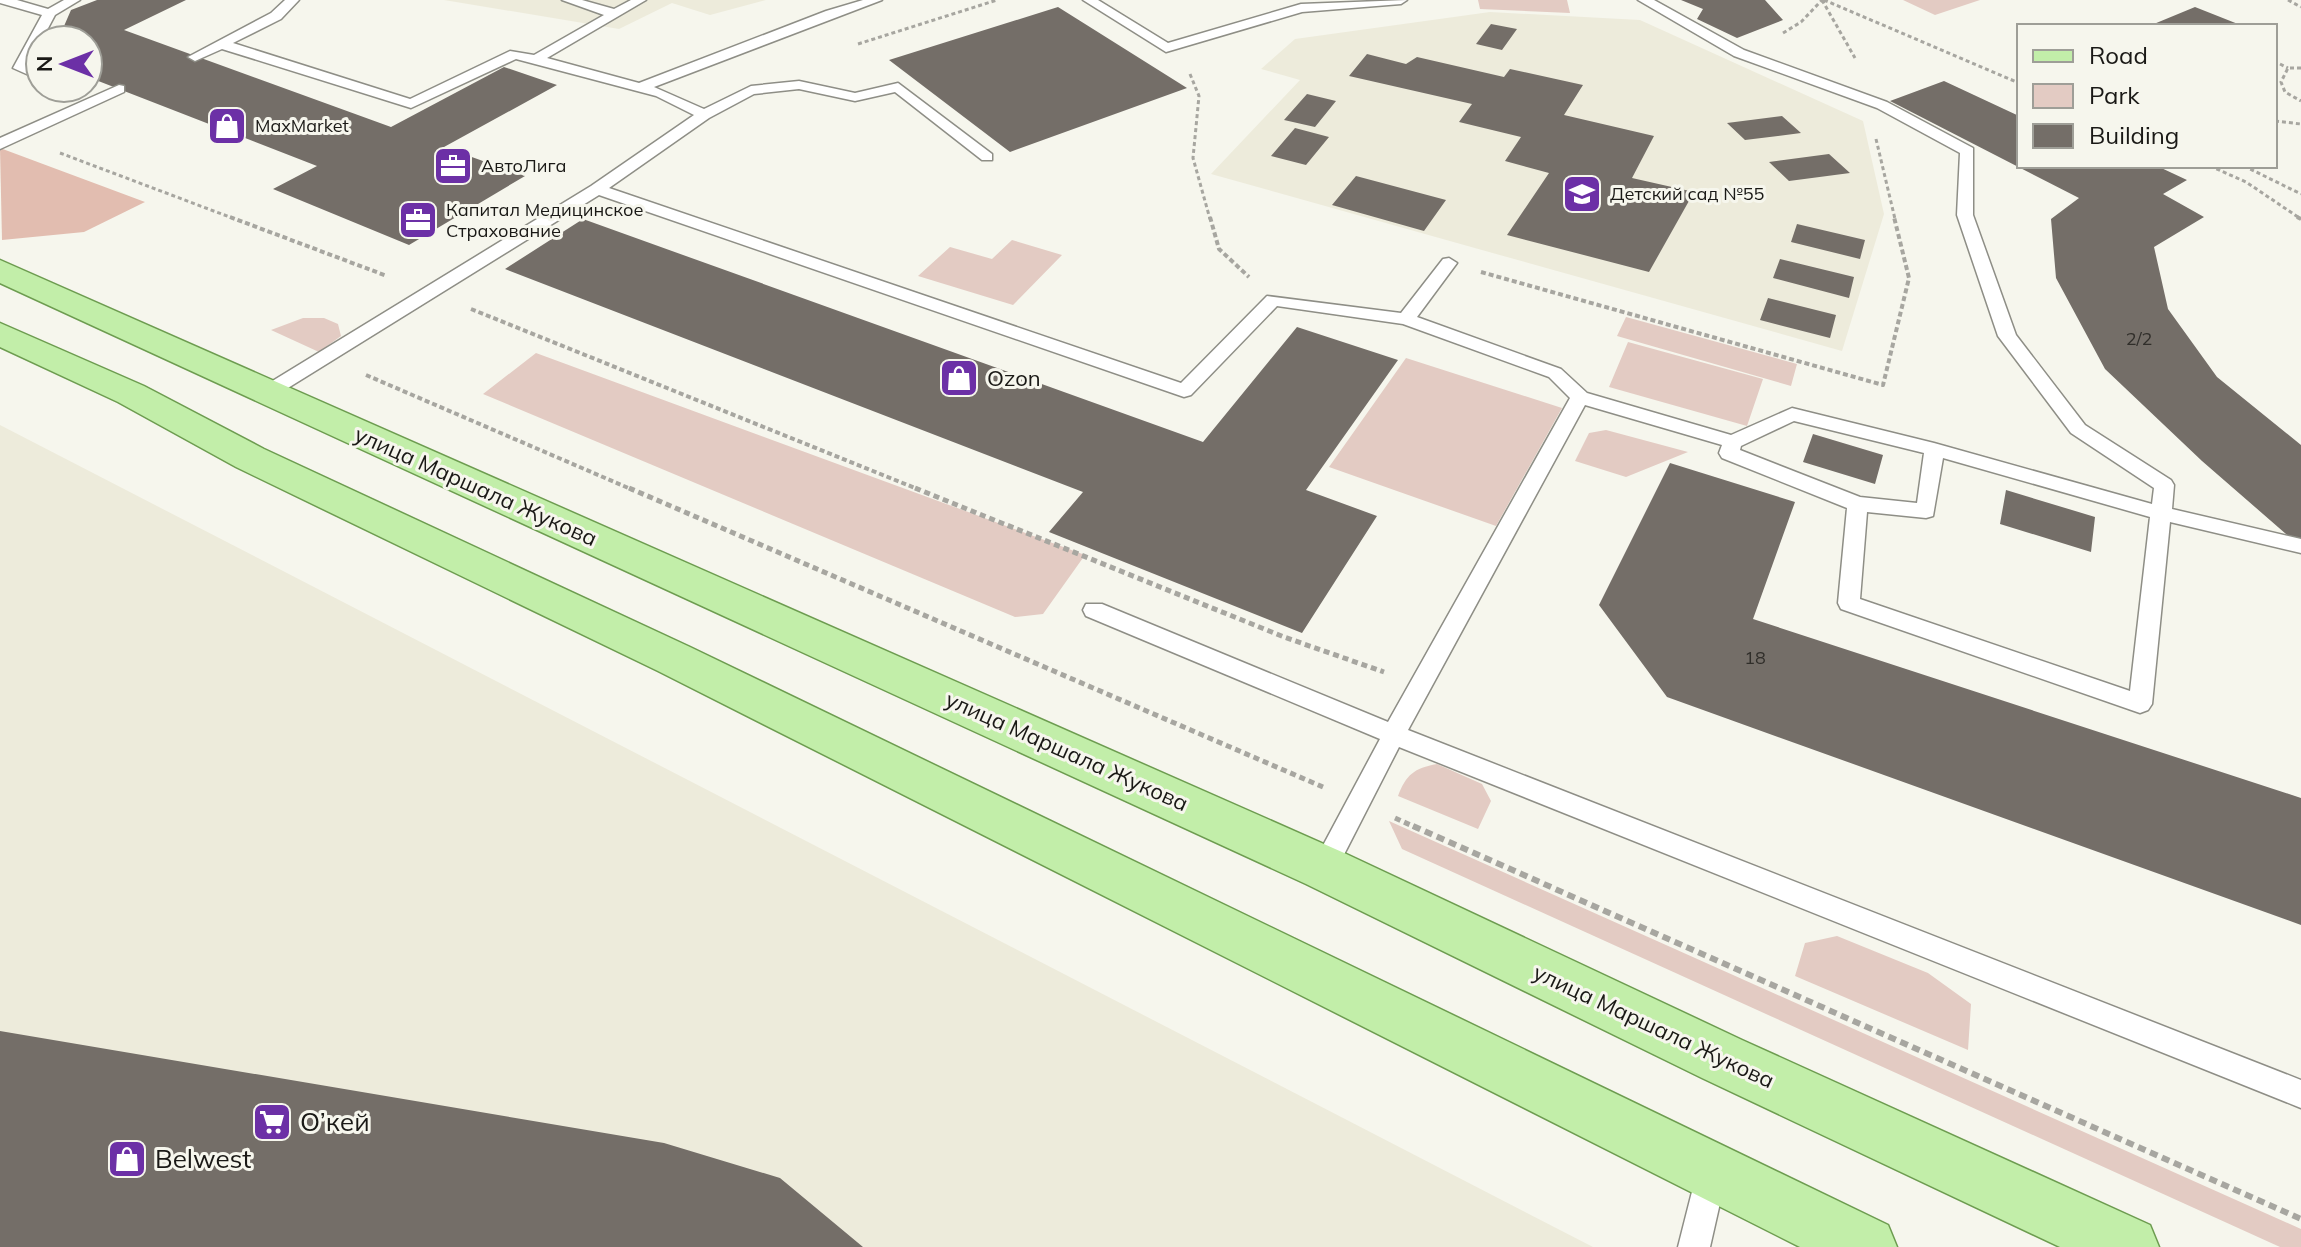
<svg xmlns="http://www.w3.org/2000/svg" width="2301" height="1247" font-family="Mulish,sans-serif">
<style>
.built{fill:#edebdb}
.green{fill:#e3cbc3}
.forest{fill:#e2bdb0}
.building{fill:#746e68}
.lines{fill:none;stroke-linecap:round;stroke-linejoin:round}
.service-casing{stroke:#8e8e86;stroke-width:3}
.primary-casing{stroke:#6d9c50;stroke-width:3}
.path-far3{stroke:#a7a6a0;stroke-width:3;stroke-dasharray:4 3;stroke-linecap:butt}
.path-far2{stroke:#a7a6a0;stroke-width:4;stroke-dasharray:5 3;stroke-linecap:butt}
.path-far1{stroke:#a7a6a0;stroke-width:5;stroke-dasharray:6 4;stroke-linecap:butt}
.path{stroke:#a7a6a0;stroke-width:6;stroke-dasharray:8 5;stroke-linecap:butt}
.service{fill:#fff;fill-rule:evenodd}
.primary{fill:#c2eea9;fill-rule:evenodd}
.labels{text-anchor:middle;stroke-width:6;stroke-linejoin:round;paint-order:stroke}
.far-poi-label{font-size:18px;fill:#1a1916;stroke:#f6f6ed;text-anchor:start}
.number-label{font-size:18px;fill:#302e2a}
.poi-label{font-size:22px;fill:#1a1916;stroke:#f6f6ed;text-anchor:start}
.street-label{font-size:22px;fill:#1a1916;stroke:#f6f6ed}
.near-poi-label{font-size:26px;fill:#1a1916;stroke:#f6f6ed;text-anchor:start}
</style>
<rect width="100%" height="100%" fill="#f6f6ed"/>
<path class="built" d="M444 0H766L710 15 672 3 619 29Z
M1490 12 1640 20 1863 121 1884 214 1842 351 1211 174 1300 80 1261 69 1295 39Z
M0 425 1593 1247H0Z"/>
<path class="green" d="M1478 0H1567L1570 13 1480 9Z
M1903 0H1980L1935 15Z
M1012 240 1062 255 1013 305 918 276 950 247 992 259Z
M1626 317 1797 364 1791 386 1617 336Z
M303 318H324L338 324 341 336 319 352 271 330Z
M1628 342 1763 379 1747 426 1609 387Z
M536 353 1085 555 1043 614 1015 617 483 394Z
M1406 358 1562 408 1496 526 1329 467Z
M1606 430 1688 452 1626 477 1575 461 1589 433Z
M1437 764 1482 784 1491 801 1478 829 1398 796C1406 775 1414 768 1437 764Z
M1389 821 2301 1229V1247H2280L1402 849Z
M1837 936 1928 973 1971 1004 1968 1050 1795 976 1805 943Z"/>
<path class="forest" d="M0 148 145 202 84 232 2 240Z"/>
<path class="building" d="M97 0H186L124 30 391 127 504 67 557 85 444 147 525 176 409 245 273 189 317 166 88 77V40H58L71 10Z
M1681 0H1765L1783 20 1737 38 1697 19 1703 9Z
M1058 7 1187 88 1010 152 889 60Z
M2195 7 2243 26H2149Z
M1491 24 1517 29 1502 50 1476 44Z
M1367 54 1406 64 1417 57 1504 77 1510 69 1583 85 1564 115 1654 136 1632 178 1694 192 1649 272 1507 235 1549 173 1505 161 1521 137 1459 122 1472 104 1349 76Z
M1944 81 2019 116V166H2157L2187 180 2163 194 2204 217 2154 247 2168 309 2217 377 2301 445V547L2202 461 2105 369 2056 278 2051 219 2079 198 1890 101Z
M1307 94 1336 101 1315 127 1284 120Z
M1782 116 1801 133 1745 140 1727 123Z
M1295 128 1329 137 1306 165 1271 156Z
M1829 154 1850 173 1789 181 1769 162Z
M1356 176 1446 200 1424 231 1332 205Z
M583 219 1203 442 1297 327 1398 360 1306 490 1377 516 1302 633 1049 532 1083 492 505 269Z
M1797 224 1865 240 1860 259 1791 242Z
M1780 259 1854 277 1849 298 1773 278Z
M1768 298 1836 315 1830 338 1760 320Z
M1813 434 1883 455 1875 484 1803 462Z
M1670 463 1795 502 1753 619 2301 798V925L1667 697 1599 605Z
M2006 490 2095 517 2091 552 2000 524Z
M0 1031 664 1143 780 1178 863 1247H0Z"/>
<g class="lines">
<g class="service-casing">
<path id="service" d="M0 0H17L48 9 64 0H80L55 15 28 66 40 71V80L13 68 42 15 0 3Z
M285 0H299L281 19 233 43 410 99 510 51 534 55 604 15 562 0H582L614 9 631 0H646L547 58 639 83 826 11 863 0H882L654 87 704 109 751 86 799 81 855 93 898 83 992 154V160H982L895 92 855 101 799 89 754 94 709 118 609 188 1181 383 1267 296 1401 313 1443 259 1449 258 1457 263 1417 317 1561 369 1587 393 1731 435 1792 408 1934 443 2152 504 2154 488 2071 433 1998 336 1957 215 1960 153 1877 108 1734 56 1638 0H1654L1744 50 1887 102 1973 148V215L2016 335 2085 425 2171 480 2174 485 2172 509 2301 539V553L2170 522 2152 704 2148 710 2140 713 1841 609 1838 603 1847 508 1722 458 1719 453 1722 445 1585 405 1408 730 2301 1080V1108L1399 747 1333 876 1324 879 1315 876 1311 868 1380 739 1086 616 1083 610 1086 604H1102L1388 722 1570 398 1549 377 1403 324 1277 306 1191 395 1184 397 599 195 275 396H261L259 392 261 388 591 186 694 115 656 96 516 59 411 108 222 49 195 61 188 57 271 13ZM1794 421 1924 453 1917 503 1860 497 1740 450 1741 446ZM1943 458 2150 517 2130 691 1860 599 1867 512 1926 518 1933 516Z
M1083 0H1098L1168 43 1301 4 1407 0 1401 4 1302 12 1166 52Z
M119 85 124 86V92L0 149V138Z
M1712 1157 1723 1161 1727 1172 1710 1247H1678L1697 1172 1701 1161Z"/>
</g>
<g class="primary-casing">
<path id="primary" d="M0 260 1342 852 1742 1040 2150 1225 2159 1247H2060L1702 1078 1306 884 0 283Z
M0 323 144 386 264 449 690 647 1888 1225 1897 1247H1800L658 671 236 467 118 402 0 347Z"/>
</g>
<path class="path-far3" d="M1822 0 1855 58
M1824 0 2019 83
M2288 0 2301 7
M1783 33 1801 22 1822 0
M858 44 997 0
M2280 64 2288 68
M2301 68H2288L2281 82 2285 92 2301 101
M1190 74 1199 96 1193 158 1210 219
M2275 121 2301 124
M1876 139 1895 219
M60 153 235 219
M2210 166 2246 182 2301 219
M2244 166 2301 194"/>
<path class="path-far2" d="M230 217 387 276
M1210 217 1219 249 1249 277
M2297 217 2301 219
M1481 272 1883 385 1909 278 1894 217
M471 309 920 490
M366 375 633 490"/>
<path class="path-far1" d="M629 488 1323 787
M915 488 1284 637 1384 672
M1395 818 1417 828"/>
<path class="path" d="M1413 826 2301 1219"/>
<use href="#service" class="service"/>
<use href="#primary" class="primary"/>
</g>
<defs>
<g id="shop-square" transform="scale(2)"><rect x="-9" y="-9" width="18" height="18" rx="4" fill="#6c30a6" stroke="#f6f6ed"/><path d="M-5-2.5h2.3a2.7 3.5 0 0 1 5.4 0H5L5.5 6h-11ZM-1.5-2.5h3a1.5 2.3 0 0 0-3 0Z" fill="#fff"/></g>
<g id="office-square" transform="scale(2)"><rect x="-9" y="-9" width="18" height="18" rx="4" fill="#6c30a6" stroke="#f6f6ed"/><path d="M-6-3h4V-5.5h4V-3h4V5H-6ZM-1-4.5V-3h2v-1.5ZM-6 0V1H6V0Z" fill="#fff"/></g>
<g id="school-square" transform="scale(2)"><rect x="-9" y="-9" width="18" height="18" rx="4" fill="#6c30a6" stroke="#f6f6ed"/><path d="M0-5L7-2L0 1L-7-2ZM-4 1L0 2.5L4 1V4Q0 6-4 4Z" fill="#fff"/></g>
<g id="supermarket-square" transform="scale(2)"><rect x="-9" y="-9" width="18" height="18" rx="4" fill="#6c30a6" stroke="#f6f6ed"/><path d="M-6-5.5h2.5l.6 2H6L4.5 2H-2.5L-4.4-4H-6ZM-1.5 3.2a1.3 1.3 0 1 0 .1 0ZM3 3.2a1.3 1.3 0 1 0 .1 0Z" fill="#fff"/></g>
</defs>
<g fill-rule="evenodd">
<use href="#shop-square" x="227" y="126"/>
<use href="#office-square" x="453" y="166"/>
<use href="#school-square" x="1582" y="194"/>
<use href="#office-square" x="418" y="220"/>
<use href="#shop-square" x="959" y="378"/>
<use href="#supermarket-square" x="272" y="1122"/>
<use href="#shop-square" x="127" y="1159"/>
</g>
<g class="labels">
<g class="far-poi-label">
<text x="255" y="132">MaxMarket</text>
<text x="481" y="172">АвтоЛига</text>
<text x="1610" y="200">Детский сад №55</text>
<text x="446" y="216">Капитал Медицинское<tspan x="446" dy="21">Страхование</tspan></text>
</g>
<g class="number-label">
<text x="2139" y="345">2/2</text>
<text x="1755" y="664">18</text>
</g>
<g class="poi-label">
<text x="987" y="386">Ozon</text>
</g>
<g class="street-label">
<text transform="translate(476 486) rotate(24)" y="8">улица Маршала Жукова</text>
<text transform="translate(1067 751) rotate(24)" y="8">улица Маршала Жукова</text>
<text transform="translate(1654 1026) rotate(25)" y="8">улица Маршала Жукова</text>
</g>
<g class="near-poi-label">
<text x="300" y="1131">О’кей</text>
<text x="155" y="1168">Belwest</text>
</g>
</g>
<rect x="2017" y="24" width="260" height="144" fill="#f6f6ed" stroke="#9e9e97" stroke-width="2"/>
<rect x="2033" y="50" width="40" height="12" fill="#c2eea9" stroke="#9e9e97" stroke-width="2"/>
<text x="2089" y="64" font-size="24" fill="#1a1916">Road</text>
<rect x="2033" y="84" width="40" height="24" fill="#e3cbc3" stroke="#9e9e97" stroke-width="2"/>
<text x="2089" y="104" font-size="24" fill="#1a1916">Park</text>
<rect x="2033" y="124" width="40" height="24" fill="#746e68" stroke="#9e9e97" stroke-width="2"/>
<text x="2089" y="144" font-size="24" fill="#1a1916">Building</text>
<g transform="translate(64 64) rotate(270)"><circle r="38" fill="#f6f6ed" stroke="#9e9e97" stroke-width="2"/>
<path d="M0-6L14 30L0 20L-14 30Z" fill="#6c30a6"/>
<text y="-12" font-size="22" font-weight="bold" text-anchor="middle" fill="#1a1916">N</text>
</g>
</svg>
